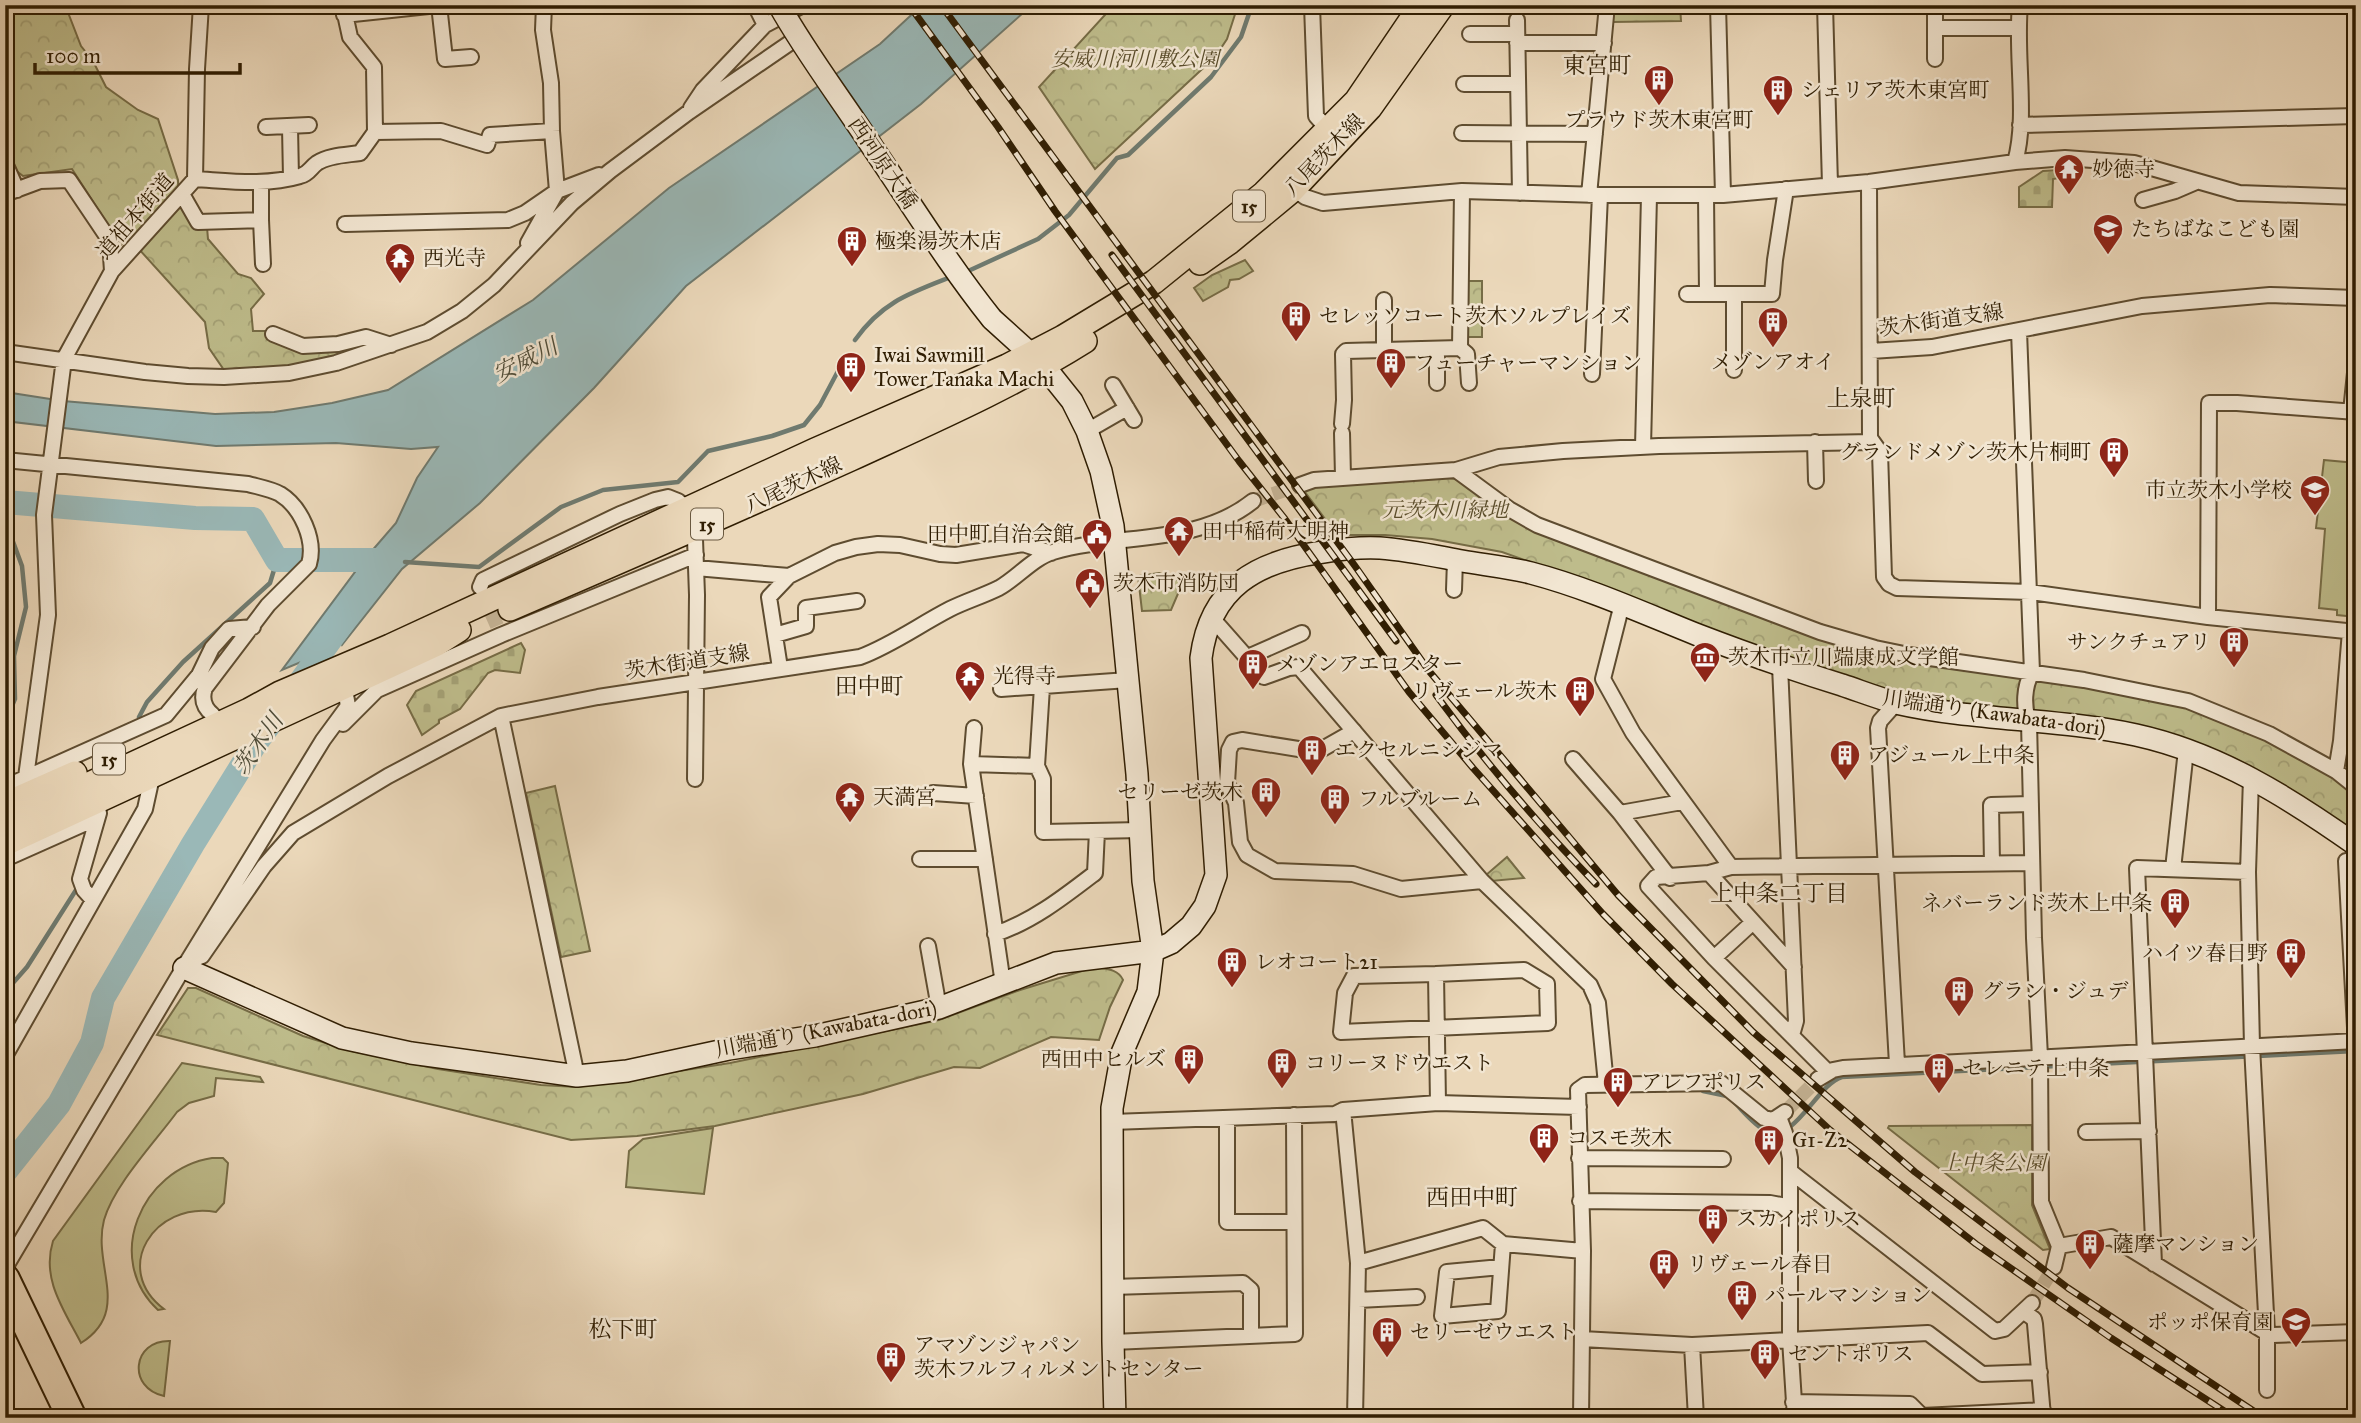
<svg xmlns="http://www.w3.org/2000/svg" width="2361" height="1423" font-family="'IM FELL Great Primer','Noto Serif JP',serif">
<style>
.grass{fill:#bebc8b;stroke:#766c46;stroke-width:2}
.forest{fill:url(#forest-crowns);stroke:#766c46;stroke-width:2}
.cemetery{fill:url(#cemetery-stones);stroke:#766c46;stroke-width:2}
.water{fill:#9ab8b7;stroke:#6f7a6f;stroke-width:2}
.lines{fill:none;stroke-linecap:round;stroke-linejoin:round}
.stream{stroke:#6f7a6f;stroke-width:4.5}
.river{stroke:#9ab8b7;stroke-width:24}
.street-tunnel{stroke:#c5b395;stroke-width:14;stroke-dasharray:14 7;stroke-linecap:butt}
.street-casing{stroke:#5e4c30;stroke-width:18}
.secondary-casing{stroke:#2f1d02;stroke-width:24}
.primary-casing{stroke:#2f1d02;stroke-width:26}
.highway-casing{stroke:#2f1d02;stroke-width:32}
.street{stroke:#f2e6d2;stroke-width:14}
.secondary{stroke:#f2e6d2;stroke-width:21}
.primary{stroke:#ebd8ba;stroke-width:23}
.highway{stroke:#ebd8ba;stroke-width:28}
.rail-casing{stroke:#2f1d02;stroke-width:7}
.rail{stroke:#f2e6d2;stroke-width:4.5;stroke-dasharray:13;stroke-linecap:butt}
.secondary-bridge-casing{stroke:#2f1d02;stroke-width:24;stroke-linecap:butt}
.secondary-bridge{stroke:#f2e6d2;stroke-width:21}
.labels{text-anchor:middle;stroke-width:5;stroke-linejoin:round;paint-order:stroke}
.shield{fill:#f2e6d2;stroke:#6a5940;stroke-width:2}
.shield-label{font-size:19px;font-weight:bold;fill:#2f1d02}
.park-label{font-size:21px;font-style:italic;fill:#5a4d2b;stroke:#f2e6d2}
.poi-label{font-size:21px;fill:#2f1d02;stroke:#f2e6d2;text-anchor:start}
.street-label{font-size:21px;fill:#2f1d02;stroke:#f2e6d2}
.neighbourhood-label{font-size:23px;fill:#2f1d02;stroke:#f2e6d2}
.water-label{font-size:23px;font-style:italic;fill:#4f4c38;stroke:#f2e6d2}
</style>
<defs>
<pattern id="forest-crowns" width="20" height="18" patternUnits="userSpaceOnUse" patternTransform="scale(1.75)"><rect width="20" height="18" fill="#bebc8b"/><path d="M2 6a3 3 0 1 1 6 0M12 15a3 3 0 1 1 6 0" fill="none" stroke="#a4a176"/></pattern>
<pattern id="cemetery-stones" width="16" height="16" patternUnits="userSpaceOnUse" patternTransform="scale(1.75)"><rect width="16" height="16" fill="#bebc8b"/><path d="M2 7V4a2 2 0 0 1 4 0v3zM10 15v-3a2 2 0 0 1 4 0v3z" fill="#a4a176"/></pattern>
</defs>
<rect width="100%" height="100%" fill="#ebd8ba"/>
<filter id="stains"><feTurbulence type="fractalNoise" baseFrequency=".00286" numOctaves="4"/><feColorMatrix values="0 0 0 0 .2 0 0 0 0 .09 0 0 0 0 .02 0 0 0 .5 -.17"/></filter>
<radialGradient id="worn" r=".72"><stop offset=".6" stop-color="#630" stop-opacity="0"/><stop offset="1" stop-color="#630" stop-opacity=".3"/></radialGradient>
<path class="grass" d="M2324 460 2356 463V617L2337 615V610L2319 608 2325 529 2316 528Z
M182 1063 260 1077 263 1082 216 1078 214 1096 189 1103 177 1112C155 1142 114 1185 104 1220 92 1266 132 1311 81 1343 64 1310 41 1279 53 1241Z
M713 1128 704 1194 626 1187 629 1151 643 1139Z
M212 1158H223L228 1163 224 1203 216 1212C154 1201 111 1269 164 1309L158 1310C103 1259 141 1169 212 1158Z
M170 1341 164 1396C127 1388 132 1340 170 1341Z"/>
<path class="forest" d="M5 5H68L69 15 81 46 93 61 106 87 138 110 158 119 178 180 179 203 197 228 207 227 208 239 238 274 251 278 264 294 251 309 253 331H266L268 339 376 346 318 365 279 369 224 370 209 348 205 322 128 237 121 245 72 169 23 176 5 162Z
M1114 5H1238L1227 39 1215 57 1095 169 1039 87Z
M1613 5H1680L1681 21 1613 22Z
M1245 260 1253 271 1239 279 1230 280 1228 287 1203 301 1194 288 1212 275Z
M1464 281H1482V337H1464Z
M1439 477 1456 479 1471 489C1584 540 1697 595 1815 636L2187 705 2236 724 2301 757 2356 793V837L2257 771 1898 693 1800 666 1609 590 1502 552 1432 539 1385 535H1337L1302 488Z
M1159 573 1183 582 1171 610 1142 611 1138 576Z
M555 786 590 951 561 957 526 793Z
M1507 857 1524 878 1491 881 1486 875Z
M1095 967C1106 969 1118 969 1123 980L1110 1007 1099 1040 1051 1037 980 1068 954 1067 863 1094 715 1126 637 1136 571 1140 157 1035 188 988H196L303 1036 352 1051 438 1069 541 1085 577 1087 730 1063 939 1020 1020 990Z
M2032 1125V1205L2050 1249 2043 1250 1888 1128 1889 1126Z"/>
<path class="cemetery" d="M2059 170V178L2053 179 2052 207H2019V187L2043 171Z
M521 643 525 650 520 673 495 670 488 673 460 709 439 720V723L422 735 407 705 416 691Z"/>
<path class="water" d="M922 5H1032L921 104 686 286 594 388 480 503 402 569 342 645 340 641 313 653V657L282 670 364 560 396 523 417 478 438 447 411 449 336 443 216 446 5 421V392L63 401 215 414 274 412 332 403 388 390 533 300 669 188 880 44Z"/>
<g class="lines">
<path class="stream" d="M966 272 1038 239 1069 215 1117 158 1128 155 1211 77 1241 37 1252 5
M855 340C882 302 910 293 951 277
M405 562 479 567 561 507 603 490 678 482 708 451 772 436 804 425 820 405 846 356
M139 717 147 702 183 662 270 583 277 560
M5 723 15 699 14 656 26 607 22 566 12 539 13 504
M5 992 27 967 76 890
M1703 1091 1727 1096
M1734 1102C1743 1111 1755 1126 1766 1131 1795 1144 1817 1084 1842 1077L2355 1051"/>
<path class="river" d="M5 502 195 518 253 519 277 560H389
M5 1172 59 1104 92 1043 103 998 193 844 254 746 344 621"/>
<path class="street-tunnel" d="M1253 501 1300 485
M483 594 501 635
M102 784V743
M1785 1112 1818 1079
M2032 1303 2054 1267"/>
<g class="street-casing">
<path id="street" d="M439 5 445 59 471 57
M755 5 765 25
M1312 5 1316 116 1332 134
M1718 5 1723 195
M1825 5 1830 185
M344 15 438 5
M1517 20 1520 193
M1935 28H2018
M1470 34H1517
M1517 43H1604
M1935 59V6
M1464 84H1518
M691 108 703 90 765 25 803 5
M2020 125 2356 116
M266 127 309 125
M290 127 291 178
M375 132 441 131 487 145 490 135 552 131
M1462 133 1595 134
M2015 162C2028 118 2015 54 2020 5
M5 163 17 190
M195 179C230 181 266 186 300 176 309 174 310 168 317 163 329 155 347 155 360 153L375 132 374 67 350 37 343 5
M1869 182 1870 438 1880 452 1884 577 1889 584 1897 588 2030 592 2208 617 2356 632
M1288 185 1305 197 1323 203 1462 191 1600 195H1723L1869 182 2015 162 2065 158 2134 163 2239 193 2356 197
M5 194 40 181 69 180 110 241 112 271
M182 194 198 222 261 220V183
M1589 195 1607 5
M1706 195 1707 294
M2143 200 2175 191 2196 182
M261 220 263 264
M345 224 508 220 525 213 557 191 599 175
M528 243 557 191 552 131 551 83 543 30 544 5
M1687 294H1772L1775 260 1786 189
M1384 300V350
M2019 331 2032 672C2024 687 2023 706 2029 722L2034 938 2040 1057 2041 1202 2059 1246 2054 1267
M273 334 303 346 338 344 366 337 391 345
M1460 348 1467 354 1469 383
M1437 349V383
M1871 351 1932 347 2142 306 2270 295 2356 298
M5 352 145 372 188 376 224 377 289 373 336 363 427 332 462 311 494 285 572 203 610 171 689 112 797 38
M1734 370V294
M1592 374 1600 195
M1113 385 1134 420
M2351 412 2356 363
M1342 424 1344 400 1343 354 1346 351 1460 348 1462 191
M1087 431 1127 408
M1342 433 1343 477
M1815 442 1816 481
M1643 447 1649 196
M5 460 248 484C259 487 271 489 280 494 301 507 316 540 309 564L268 605 205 688C201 699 204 708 213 715
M1456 470 1509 509 1537 525 1820 632 1875 648 1909 655 2084 680 2188 701 2269 734 2336 771 2356 787
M1300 485 1314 480 1456 470 1499 457 1563 451 1659 446 1872 442
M696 568 789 576 835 553 856 547 878 544 900 545 940 554 956 555 1023 544 1051 553
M480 587 483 580 620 514 655 500 668 497 678 501 688 510 695 539 697 595 695 779
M1454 590 1455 560
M1622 604 1603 679 1633 733 1731 867
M2208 617 2209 403H2237L2356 412
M1212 618 1264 677 1289 668 1299 667 1482 881 1590 985 1598 1003 1606 1084
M775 635 806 626V608L857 601
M1248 657 1302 633
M1780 666 1796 1021 1792 1035
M780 668 769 597 789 576
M1001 689 1128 680
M1896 703 1880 721 1878 728 1897 1064
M501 716 577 1076
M343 724 377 690 501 635 696 555
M974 728 971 764 1003 984
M1354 731 1317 752 1242 740 1233 742 1229 750 1227 783 1236 803 1240 842 1247 855 1275 871 1353 874 1401 889 1482 881
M1573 759 1620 813 1670 878
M971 764 1037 766 1043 779V832L1141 830
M1037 766 1042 687
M2336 771 2341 741 2350 631
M26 777 48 615 44 515 64 359 112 271 195 179 197 69 201 5
M2251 778 2248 872 2252 1046 2267 1333V1390
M5 787 166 715 199 675 212 648 229 629 253 627
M933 793 976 796
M1620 813 1682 802
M5 859 97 818
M920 859H985
M2346 861 2356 1046
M1992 864 1991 805 2031 804
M2173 869 2186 750
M1709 873 1794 967
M93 900 84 890 80 879 99 813
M995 934C1032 922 1065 896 1095 873L1097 831
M928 946 939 1008
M1714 958 1752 923
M187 962 202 956 264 866 293 833 388 776 501 716 598 697 860 657C892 645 919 625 950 609 966 601 983 596 999 588 1017 578 1033 558 1053 552 1118 533 1197 546 1253 501
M1436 974 1354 976 1345 993 1341 1032 1548 1023 1547 984 1524 970 1436 974 1438 1103
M5 1056 145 809 152 777
M1828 1072 1714 958 1648 886 1656 877 1709 873 1731 867 2032 863
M1818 1079 1833 1070 1843 1068 2356 1041
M1343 1110 1358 1263 1355 1418
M1779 1117 1785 1133 1790 1158V1339L1795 1418
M1227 1118V1222H1294
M1112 1122 1335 1114 1343 1110 1438 1103 1579 1107
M2086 1132 2149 1131
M1579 1158 1723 1159
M1791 1172 1995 1331 2004 1329 2032 1303
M1580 1201 1770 1203 1781 1205 1789 1212
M2059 1246 2111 1237 2267 1333 2273 1335 2356 1332
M1358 1263 1483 1228 1503 1244 1583 1251
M2154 1264 2137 868 2248 872
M1501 1267 1447 1272 1442 1316 1498 1311 1503 1244
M5 1268 187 962 323 740 348 706 346 695 338 690
M1112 1287 1243 1283 1251 1290V1336
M1358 1300 1417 1297
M2024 1312 2034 1319 2035 1324 2043 1416
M1582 1339 1692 1345 1928 1333 1982 1374 2040 1372
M1113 1342 1295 1334 1294 1115
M1692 1345 1696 1418
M1793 1402 1910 1404 1922 1416 2043 1410
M1581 1418 1583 1251 1578 1090 1585 1085 1721 1083 1764 1118 1773 1120 1785 1112"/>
</g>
<g class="secondary-casing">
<path id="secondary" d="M992 319 1044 366 1072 401 1087 431 1101 471 1113 526 1137 774 1143 881 1153 951 1148 992 1122 1053 1112 1108 1113 1342 1115 1418
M184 968 342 1038 411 1053 577 1076 627 1071 729 1049 815 1036 939 1008 1056 963 1153 951 1171 943 1191 926 1205 906 1216 875 1201 658C1210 587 1257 561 1323 552 1342 549 1361 547 1380 548 1408 550 1435 556 1462 561 1485 565 1508 567 1531 573 1588 588 1643 613 1698 635 1745 653 1793 670 1842 685 1860 691 1878 698 1896 703 1975 721 2057 718 2136 735 2218 753 2288 797 2356 845"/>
</g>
<g class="primary-casing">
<path id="primary" d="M1200 263 1230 242 1293 190 1370 108 1443 5
M510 609C624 560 738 510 851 459 929 423 1012 387 1085 341
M5 804 75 773
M5 823 249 710 280 693 390 646 815 450 1007 366 1063 337 1154 282 1264 193 1356 101 1421 5
M5 844 437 644 459 630"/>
</g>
<g class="highway-casing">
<path id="highway" d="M5 1279 72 1418"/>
</g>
<use href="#street" class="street"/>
<use href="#secondary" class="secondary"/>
<use href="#primary" class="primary"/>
<use href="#highway" class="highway"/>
<g class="rail-casing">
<path id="rail" d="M909 5 998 127 1055 211 1239 461 1285 519 1409 692 1473 768 1603 914 1672 984 1830 1130 1976 1244 2111 1338 2235 1418
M941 5 1355 566 1429 671 1618 895 1753 1032 1915 1172 2068 1288 2264 1418
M1112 255 1396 641
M1436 695C1485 762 1538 824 1596 884"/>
</g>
<use href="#rail" class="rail"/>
<g class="secondary-bridge-casing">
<path id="secondary-bridge" d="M779 5C807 55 842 100 873 148 912 205 948 264 992 319"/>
</g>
<use href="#secondary-bridge" class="secondary-bridge"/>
</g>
<defs>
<g id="building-pin" transform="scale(1.575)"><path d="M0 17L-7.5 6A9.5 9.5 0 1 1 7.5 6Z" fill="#8f2418" stroke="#f2e6d2"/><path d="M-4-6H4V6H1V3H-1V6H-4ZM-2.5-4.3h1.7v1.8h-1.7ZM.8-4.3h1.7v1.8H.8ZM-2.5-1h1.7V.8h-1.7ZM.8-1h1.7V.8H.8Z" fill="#fff"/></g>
<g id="temple-pin" transform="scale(1.575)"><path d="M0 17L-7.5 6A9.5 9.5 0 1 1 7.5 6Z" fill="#8f2418" stroke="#f2e6d2"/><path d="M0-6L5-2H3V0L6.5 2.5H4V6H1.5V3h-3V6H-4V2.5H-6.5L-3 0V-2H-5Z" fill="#fff"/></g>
<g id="school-pin" transform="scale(1.575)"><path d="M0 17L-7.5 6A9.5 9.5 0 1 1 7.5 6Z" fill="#8f2418" stroke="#f2e6d2"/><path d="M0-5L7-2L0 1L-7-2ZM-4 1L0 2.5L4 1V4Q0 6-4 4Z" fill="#fff"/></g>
<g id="civic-pin" transform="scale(1.575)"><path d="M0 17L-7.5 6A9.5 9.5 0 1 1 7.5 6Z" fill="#8f2418" stroke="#f2e6d2"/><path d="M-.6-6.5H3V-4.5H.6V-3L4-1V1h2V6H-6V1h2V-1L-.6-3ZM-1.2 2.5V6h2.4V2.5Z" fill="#fff"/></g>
<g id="museum-pin" transform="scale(1.575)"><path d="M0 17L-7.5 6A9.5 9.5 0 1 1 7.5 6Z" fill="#8f2418" stroke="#f2e6d2"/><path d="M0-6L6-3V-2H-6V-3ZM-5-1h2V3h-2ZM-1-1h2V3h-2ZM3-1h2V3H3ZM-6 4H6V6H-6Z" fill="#fff"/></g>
</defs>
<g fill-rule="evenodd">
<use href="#building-pin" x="1659" y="80"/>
<use href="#building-pin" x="1778" y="90"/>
<use href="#temple-pin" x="2069" y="169"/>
<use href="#school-pin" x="2108" y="229"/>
<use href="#building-pin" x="852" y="241"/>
<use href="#temple-pin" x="400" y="258"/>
<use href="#building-pin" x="1296" y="316"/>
<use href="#building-pin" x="1773" y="322"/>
<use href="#building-pin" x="1391" y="363"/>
<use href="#building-pin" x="851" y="367"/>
<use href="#building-pin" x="2114" y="452"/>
<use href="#school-pin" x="2315" y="490"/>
<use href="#temple-pin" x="1179" y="531"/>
<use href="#civic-pin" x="1097" y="534"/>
<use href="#civic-pin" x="1090" y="583"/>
<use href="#building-pin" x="2234" y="642"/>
<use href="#museum-pin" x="1705" y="657"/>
<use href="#building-pin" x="1253" y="664"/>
<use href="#temple-pin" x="970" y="676"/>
<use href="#building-pin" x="1580" y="691"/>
<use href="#building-pin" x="1312" y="750"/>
<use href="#building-pin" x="1845" y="755"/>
<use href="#building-pin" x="1266" y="792"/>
<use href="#temple-pin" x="850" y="797"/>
<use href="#building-pin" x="1335" y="799"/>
<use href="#building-pin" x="2175" y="903"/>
<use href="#building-pin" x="2291" y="953"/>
<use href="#building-pin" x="1232" y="962"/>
<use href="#building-pin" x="1959" y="991"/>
<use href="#building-pin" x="1189" y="1059"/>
<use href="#building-pin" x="1282" y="1063"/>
<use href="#building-pin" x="1939" y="1068"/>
<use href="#building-pin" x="1618" y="1082"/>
<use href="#building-pin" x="1544" y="1138"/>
<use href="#building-pin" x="1769" y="1140"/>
<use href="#building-pin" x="1713" y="1219"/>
<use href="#building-pin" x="2090" y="1244"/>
<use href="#building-pin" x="1664" y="1264"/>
<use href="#building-pin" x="1742" y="1295"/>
<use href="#school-pin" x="2296" y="1322"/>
<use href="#building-pin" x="1387" y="1332"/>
<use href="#building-pin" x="1765" y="1354"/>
<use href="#building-pin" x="891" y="1357"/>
</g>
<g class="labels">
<g class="shield">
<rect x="1233" y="190.5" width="32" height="31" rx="5"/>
<rect x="691" y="508.5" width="32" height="31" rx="5"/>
<rect x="93" y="743.5" width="32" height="31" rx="5"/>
</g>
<g class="shield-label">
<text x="1249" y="213">15</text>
<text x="707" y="531">15</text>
<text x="109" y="766">15</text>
</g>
<g class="park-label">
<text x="1135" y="66">安威川河川敷公園</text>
<text x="1445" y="517">元茨木川緑地</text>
<text x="1993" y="1170">上中条公園</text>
</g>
<g class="poi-label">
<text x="1801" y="97">シェリア茨木東宮町</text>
<text x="1659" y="127" text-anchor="middle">プラウド茨木東宮町</text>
<text x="2092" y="176">妙徳寺</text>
<text x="2131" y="236">たちばなこども園</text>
<text x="875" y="248">極楽湯茨木店</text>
<text x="423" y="265">西光寺</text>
<text x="1319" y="323">セレッソコート茨木ソルプレイズ</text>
<text x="874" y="362">Iwai Sawmill<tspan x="874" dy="24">Tower Tanaka Machi</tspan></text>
<text x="1773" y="369" text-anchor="middle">メゾンアオイ</text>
<text x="1414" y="370">フューチャーマンション</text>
<text x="2091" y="459" text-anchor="end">グランドメゾン茨木片桐町</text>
<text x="2292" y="497" text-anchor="end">市立茨木小学校</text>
<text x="1202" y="538">田中稲荷大明神</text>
<text x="1074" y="541" text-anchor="end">田中町自治会館</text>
<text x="1113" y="590">茨木市消防団</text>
<text x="2211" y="649" text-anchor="end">サンクチュアリ</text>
<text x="1728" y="664">茨木市立川端康成文学館</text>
<text x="1276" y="671">メゾンアエロスター</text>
<text x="993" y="683">光得寺</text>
<text x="1557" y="698" text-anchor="end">リヴェール茨木</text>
<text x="1335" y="757">エクセルニシジマ</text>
<text x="1868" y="762">アジュール上中条</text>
<text x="1243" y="799" text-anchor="end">セリーゼ茨木</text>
<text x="873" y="804">天満宮</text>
<text x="1358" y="806">フルブルーム</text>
<text x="2152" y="910" text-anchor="end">ネバーランド茨木上中条</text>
<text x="2268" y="960" text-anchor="end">ハイツ春日野</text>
<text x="1255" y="969">レオコート21</text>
<text x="1982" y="998">グラン・ジュデ</text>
<text x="1166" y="1066" text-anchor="end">西田中ヒルズ</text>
<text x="1305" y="1070">コリーヌドウエスト</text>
<text x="1962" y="1075">セレニテ上中条</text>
<text x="1641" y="1089">アレフポリス</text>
<text x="1567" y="1145">コスモ茨木</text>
<text x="1792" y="1147">G1-Z2</text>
<text x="1736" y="1226">スカイポリス</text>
<text x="2113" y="1251">薩摩マンション</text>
<text x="1687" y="1271">リヴェール春日</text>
<text x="1765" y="1302">パールマンション</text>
<text x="2273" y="1329" text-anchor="end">ポッポ保育園</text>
<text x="1410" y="1339">セリーゼウエスト</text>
<text x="914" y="1352">アマゾンジャパン<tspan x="914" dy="24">茨木フルフィルメントセンター</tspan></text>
<text x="1788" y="1361">セントポリス</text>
</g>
<g class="street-label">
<text transform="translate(1324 155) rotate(-46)" y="7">八尾茨木線</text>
<text transform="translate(883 163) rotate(56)" y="7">西河原大橋</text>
<text transform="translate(135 216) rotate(-49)" y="7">道祖本街道</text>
<text transform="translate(1941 320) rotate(-8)" y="7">茨木街道支線</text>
<text transform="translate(793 485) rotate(-25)" y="7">八尾茨木線</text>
<text transform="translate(687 662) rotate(-9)" y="7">茨木街道支線</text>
<text transform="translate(1994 713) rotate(8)" y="7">川端通り (Kawabata-dori)</text>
<text transform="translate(826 1029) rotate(-11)" y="7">川端通り (Kawabata-dori)</text>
</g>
<g class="neighbourhood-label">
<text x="1597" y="73">東宮町</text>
<text x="1861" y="406">上泉町</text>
<text x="869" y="694">田中町</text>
<text x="1779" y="901">上中条二丁目</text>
<text x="1472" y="1205">西田中町</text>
<text x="623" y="1337">松下町</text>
</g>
<g class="water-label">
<text transform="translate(525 360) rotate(-27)" y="8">安威川</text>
<text transform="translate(258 744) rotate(-56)" y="8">茨木川</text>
</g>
</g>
<rect width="2361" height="1423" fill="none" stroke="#ebd8ba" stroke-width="28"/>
<rect x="7" y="7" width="2347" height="1409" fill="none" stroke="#2f1d02" stroke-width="3.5"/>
<rect x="14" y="14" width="2333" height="1395" fill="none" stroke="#2f1d02" stroke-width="2"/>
<path d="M35 63v10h205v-10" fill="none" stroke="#2f1d02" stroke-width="3.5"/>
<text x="46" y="63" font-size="21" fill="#2f1d02" stroke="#f2e6d2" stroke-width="5" paint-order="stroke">100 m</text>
<rect width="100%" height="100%" filter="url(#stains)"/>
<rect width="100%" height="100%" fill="url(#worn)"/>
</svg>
